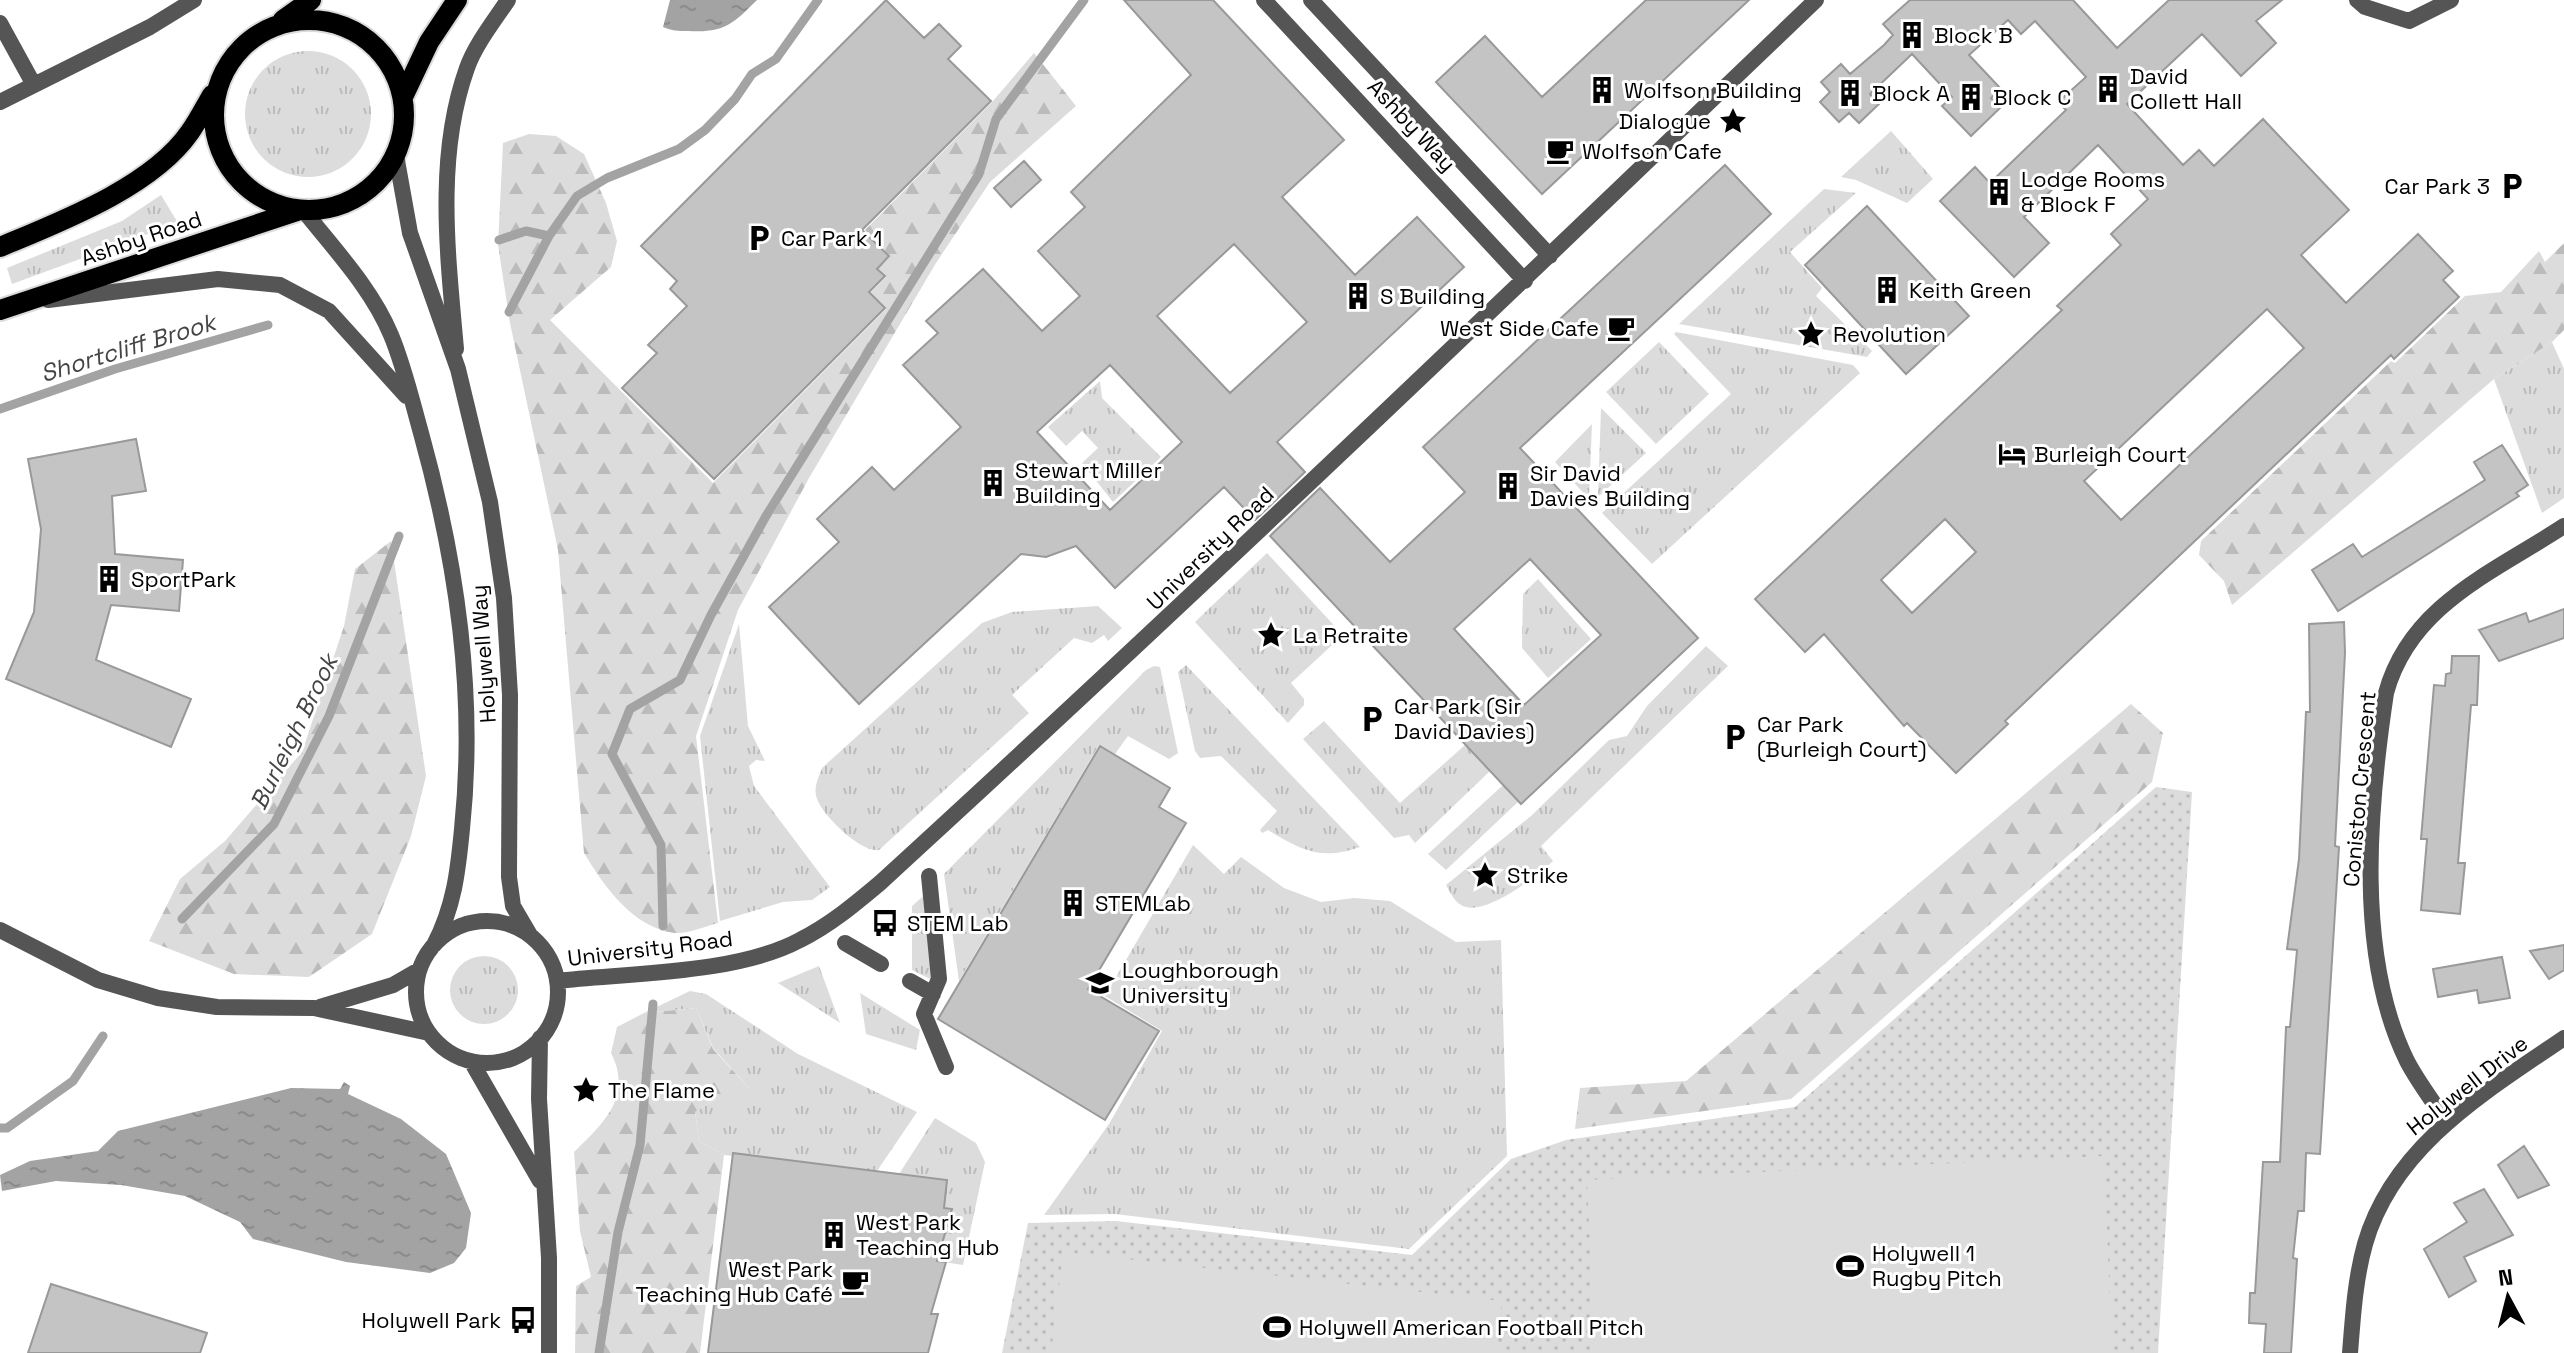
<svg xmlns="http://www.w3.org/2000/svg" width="2564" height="1353" font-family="'Space Grotesk',sans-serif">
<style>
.grass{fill:url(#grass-tufts)}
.forest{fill:url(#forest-firs)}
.park{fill:url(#park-dots)}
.pitch{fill:#dcdcdc}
.water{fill:url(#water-ripples)}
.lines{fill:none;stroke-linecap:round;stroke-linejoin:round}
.stream{stroke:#a3a3a3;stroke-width:9}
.building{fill:#c4c4c4;stroke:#999;stroke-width:2;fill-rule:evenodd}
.primary-casing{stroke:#dbdbdb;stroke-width:24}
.street{stroke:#555;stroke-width:16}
.primary{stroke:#000;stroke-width:20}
.labels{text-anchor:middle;stroke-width:6;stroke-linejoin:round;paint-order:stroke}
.poi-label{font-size:22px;fill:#000;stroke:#fff;text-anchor:start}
.street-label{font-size:22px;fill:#000;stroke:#fff}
.water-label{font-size:24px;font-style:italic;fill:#444;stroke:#fff}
</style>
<defs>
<pattern id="grass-tufts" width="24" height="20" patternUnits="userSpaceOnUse" patternTransform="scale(2)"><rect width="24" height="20" fill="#dcdcdc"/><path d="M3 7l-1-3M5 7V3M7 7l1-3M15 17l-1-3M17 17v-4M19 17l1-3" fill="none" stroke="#bbb"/></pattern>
<pattern id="forest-firs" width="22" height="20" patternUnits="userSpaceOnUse" patternTransform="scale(2)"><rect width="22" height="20" fill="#dcdcdc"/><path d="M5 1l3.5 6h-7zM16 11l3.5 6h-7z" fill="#bbb"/></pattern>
<pattern id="park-dots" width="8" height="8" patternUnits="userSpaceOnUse" patternTransform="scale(2)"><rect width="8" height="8" fill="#dcdcdc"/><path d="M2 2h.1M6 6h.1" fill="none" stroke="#bbb" stroke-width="1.8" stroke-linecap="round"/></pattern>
<pattern id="water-ripples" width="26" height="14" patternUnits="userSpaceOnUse" patternTransform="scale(2)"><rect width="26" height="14" fill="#a3a3a3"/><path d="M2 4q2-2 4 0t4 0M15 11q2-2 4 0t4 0" fill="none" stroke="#8b8b8b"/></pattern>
</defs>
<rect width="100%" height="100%" fill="#fff"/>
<path class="grass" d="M245 114a63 63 0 1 1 126 0a63 63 0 1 1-126 0Z
M1891 131 1933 179 1907 203 1856 180 1841 177Z
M1824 189 1856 193 1790 252 1822 288 1816 296 1872 351 1867 357 1679 324Z
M161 195 178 223 12 284 7 268 122 221Z
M1676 332 1853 365 1860 373 1652 564 1602 513 1731 394 1674 334Z
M1659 342 1709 394 1656 444 1606 392Z
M2552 342 2564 369V498L2542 513 2494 379Z
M1100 381 1102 398 1161 457 1113 502 1082 463 1098 448 1082 431 1066 446 1048 427Z
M1601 408 1646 453 1598 497Z
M1592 424 1589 499 1555 462Z
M1267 553 1343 635 1291 683 1304 699V705L1288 723 1195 622Z
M1538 579 1591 639 1548 678 1522 648 1523 594Z
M1098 606 1122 628 1108 641 1104 635 1092 643 1074 638 1012 695 1029 713 879 850C861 853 823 816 817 799 813 788 818 779 822 768L982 623 1012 612Z
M739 624 748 726 765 761 756 760 749 766 754 786 830 887 812 900 783 902 720 921 700 736Z
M1706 646 1728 666 1541 846 1553 861C1537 876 1483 919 1461 905 1454 901 1450 892 1446 885L1531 816 1609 740 1627 736 1647 706Z
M1186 665 1360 847C1321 861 1301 850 1268 830L1262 833 1260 830 1277 811 1221 756 1200 758 1195 751 1178 672Z
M1154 666 1160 667 1178 753 1169 759 1128 736 1115 754 1099 745 959 981 944 874 1146 670Z
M1324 721 1400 803 1465 745 1490 771 1415 843 1409 835 1394 838 1303 739Z
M1503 785 1519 801 1446 870 1428 854Z
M1193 845 1224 874 1241 857 1284 888 1321 902 1354 898 1390 901 1456 942 1501 940 1507 1156 1409 1249 1115 1214 1044 1215 1109 1124 1162 1031 1105 996Z
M928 892 932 980 912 970V906Z
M450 990a34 34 0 1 1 68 0a34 34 0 1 1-68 0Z
M819 966 840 1023 778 983Z
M690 991 706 994 798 1054 917 1112 877 1171 724 1155 699 1141 695 1112 714 1100 751 1090 713 1048 696 1008 644 1013Z
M860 993 920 1030 916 1050 866 1034Z
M935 1118 976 1143 985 1162 963 1265 937 1261 952 1209 944 1208 947 1180 899 1174Z"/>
<path class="forest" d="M1034 53 1076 106 990 182 936 263 809 478 738 610 696 736 718 923C706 926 688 934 675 933 633 928 604 886 584 853L558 550 510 323 498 245 503 143 529 134 556 136 584 154 606 203 617 241 611 267 550 320 713 483 886 309 871 292 886 277 878 269 890 256 865 230 993 101Z
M2564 243V330L2552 342 2494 379 2232 605 2224 581 2199 555 2201 541 2391 361 2395 363 2465 296 2501 292 2539 251 2545 262Z
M391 541 426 776 411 836 372 934 309 977 234 974 149 941 180 879 225 841 302 752 344 626 355 569Z
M2131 704 2163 733 2152 782 1791 1099 1575 1129 1580 1088 1686 1081Z
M696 1008 713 1049 752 1091 714 1100 695 1112 699 1141 724 1155 700 1353H575L576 1286 591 1277 580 1231 574 1152C604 1123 633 1096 611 1053L617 1027 644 1013Z"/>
<path class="park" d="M2156 787 2192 792 2158 1353H1002L1028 1223 1116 1221 1412 1255 1511 1159 1566 1140 1795 1107Z"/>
<path class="pitch" d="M2104 1156 2112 1353H1595L1587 1180Z
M1063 1252 1502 1301 1497 1353H1051Z"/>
<path class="water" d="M670 0H757C732 25 724 33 688 31 678 31 672 31 663 27Z
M344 1082 350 1086 348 1094 401 1119 446 1154 471 1213 466 1248 454 1263 430 1273 346 1262 253 1239 240 1222 185 1196 121 1185 56 1181 2 1191 0 1175 30 1161 98 1151 118 1131 291 1088 340 1089Z"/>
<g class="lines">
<path class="stream" d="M499 240 526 231 549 236
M509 312 549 236 577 196 607 178 679 149 705 130 735 99 752 74 776 59 818 0
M0 409 115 369 268 325
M182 919 274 824 329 716 399 536
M663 926 661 845 612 754 630 709 680 680 711 615 766 516 979 174 996 119 1084 0
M0 1128H7L73 1081 103 1036
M599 1353 618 1232 640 1145 653 1004"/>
</g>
<path class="building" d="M886 0 924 38 939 24 961 46 948 59 991 101 862 230 889 256 877 269 885 276 869 292 885 308 714 479 622 388 657 353 648 345 687 306 670 289 677 281 641 246Z
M1124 0H1213L1344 140 1282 197 1355 275 1417 217 1464 267 1277 442 1305 472 1255 520 1224 487 1115 588 1076 546 1046 557 1021 554 859 704 769 607 839 542 817 519 872 467 894 490 961 427 903 365 938 333 926 321 983 269 1042 331 1080 296 1038 251 1085 207 1071 192 1191 75ZM1234 244 1307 322 1230 393 1157 316ZM1110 365 1182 442 1110 510 1037 432Z
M1646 0H1749L1542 194 1436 82 1485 36 1542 97Z
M1910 0H2073L2117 48 2169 0H2282L2256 21 2276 43 2241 76 2202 34 2127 104 2183 165 2199 150 2214 166 2263 119 2349 210 2301 255 2346 303 2418 234 2453 271 2443 280 2459 297 2394 359 2391 355 2005 721 2008 724 1956 773 1907 723 1904 726 1824 634 1805 652 1755 599 2062 310 2057 306 2121 245 2111 234 2148 199 2098 145 2024 217 2049 243 2014 277 1940 201 1975 167 1990 183 2066 110 2058 102 2086 77 2035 21 2021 34 2008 20 1969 55 2001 89 1991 98 2000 108 1971 136 1942 106 1952 97 1912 54 1870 94 1879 104 1859 123 1849 113 1839 122 1820 102 1830 92 1821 82 1841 64 1850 74 1884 45 1893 35 1883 24ZM2267 309 2304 348 2121 520 2084 481ZM1945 519 1976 552 1912 613 1881 580Z
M1024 161 1041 180 1011 207 994 188Z
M1725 165 1771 214 1520 448 1698 638 1521 804 1270 536 1320 488 1390 562 1465 492 1423 447ZM1530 559 1601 635 1524 705 1454 629Z
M1867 206 1969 316 1906 374 1805 265Z
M136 439 146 491 112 496 115 554 183 560 179 611 111 605 96 660 191 699 171 747 6 679 34 612 41 529 28 459Z
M2502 445 2528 485 2516 493 2519 496 2338 611 2312 570 2353 544 2362 557 2485 480 2474 462Z
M2564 609V638L2499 661 2479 630 2526 613 2529 622Z
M2344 622 2345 653 2335 846 2339 847 2320 1154 2306 1153 2304 1211H2298L2293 1258 2297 1259 2291 1353H2264L2266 1324 2249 1323 2250 1293H2255L2263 1162H2280L2286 1027H2290L2297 950 2287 949 2299 859 2306 712H2310L2309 624Z
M2452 656H2479L2477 705H2471L2458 863H2465L2460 914 2421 910 2427 839H2421L2434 685 2445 686 2446 674 2451 673Z
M1100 746 1170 788 1159 807 1186 823 1088 989 1159 1031 1105 1120 938 1019Z
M2564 945V970L2549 979 2530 951Z
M2502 957 2510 998 2479 1003 2477 990 2438 997 2433 969Z
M2524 1146 2549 1185 2518 1198 2498 1165Z
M733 1153 947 1180 944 1208 952 1209 937 1261 946 1262 931 1314H938L928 1353H708Z
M2484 1189 2513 1235 2464 1257 2476 1281 2449 1297 2424 1249 2467 1222 2454 1203Z
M51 1284 207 1333 200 1353H28Z"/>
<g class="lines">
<g class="primary-casing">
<path id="primary" d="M214 115a95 95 0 1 1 190 0a95 95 0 1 1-190 0Z
M283 20 311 0
M403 97 429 42 457 0
M0 247C60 222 152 187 190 132 198 121 205 107 212 95
M0 310 297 211"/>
</g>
<path class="street" d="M1264 0 1525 281
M1311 0 1550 256
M2357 0 2365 7 2409 21 2451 0
M0 23 34 85
M0 102 150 27 194 0
M396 155 410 233 458 369 490 502 504 598 510 695 509 877 513 906 530 935
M304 211C335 250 372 289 391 335 404 366 412 401 421 433 457 563 476 694 462 829 458 871 454 907 434 945
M48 300 218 279 280 285 329 311 406 396
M456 349C448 257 435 157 467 68 475 45 494 21 508 0
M929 876 939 979 924 1014 946 1067
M416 992a71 71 0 1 1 142 0a71 71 0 1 1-142 0Z
M0 930 98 980 158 998 217 1007 314 1008 429 1033
M845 943 881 964
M557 981C629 973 737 974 800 940 830 925 855 904 880 883 1197 593 1506 297 1816 0
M910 981 933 994
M320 1007 393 985 419 970
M540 1038 539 1099 549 1258V1353
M471 1061 540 1181
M2447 1122C2433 1102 2418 1082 2407 1061 2355 955 2369 806 2386 693 2410 605 2494 572 2564 526
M2350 1353C2353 1316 2355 1280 2365 1244 2393 1146 2485 1092 2564 1038"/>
<use href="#primary" class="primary"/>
</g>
<defs>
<g id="building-bare" transform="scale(2.16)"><path d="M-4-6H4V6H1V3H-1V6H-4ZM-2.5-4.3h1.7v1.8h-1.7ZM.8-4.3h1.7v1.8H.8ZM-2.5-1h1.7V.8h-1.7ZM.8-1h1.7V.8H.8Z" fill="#000" stroke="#fff" stroke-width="2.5" paint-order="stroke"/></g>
<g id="sight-bare" transform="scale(2.16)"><path d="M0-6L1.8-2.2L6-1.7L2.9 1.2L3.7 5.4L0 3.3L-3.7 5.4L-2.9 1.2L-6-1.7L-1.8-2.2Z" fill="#000" stroke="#fff" stroke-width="2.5" paint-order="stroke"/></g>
<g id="cafe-bare" transform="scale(2.16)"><path d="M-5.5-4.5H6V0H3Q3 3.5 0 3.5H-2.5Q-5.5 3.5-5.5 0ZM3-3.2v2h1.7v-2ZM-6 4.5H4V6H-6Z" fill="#000" stroke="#fff" stroke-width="2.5" paint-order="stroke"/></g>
<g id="parking-bare" transform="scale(2.16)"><path d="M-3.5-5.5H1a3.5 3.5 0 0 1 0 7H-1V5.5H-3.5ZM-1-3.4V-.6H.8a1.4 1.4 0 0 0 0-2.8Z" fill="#000" stroke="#fff" stroke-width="2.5" paint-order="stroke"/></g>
<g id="hotel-bare" transform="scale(2.16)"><path d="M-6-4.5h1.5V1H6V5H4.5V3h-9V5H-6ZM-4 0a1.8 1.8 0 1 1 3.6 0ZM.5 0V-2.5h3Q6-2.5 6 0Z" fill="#000" stroke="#fff" stroke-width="2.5" paint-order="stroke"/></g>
<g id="bus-bare" transform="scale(2.16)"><path d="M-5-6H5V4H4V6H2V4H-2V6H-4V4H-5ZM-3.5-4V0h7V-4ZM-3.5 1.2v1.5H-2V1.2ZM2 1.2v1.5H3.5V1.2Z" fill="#000" stroke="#fff" stroke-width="2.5" paint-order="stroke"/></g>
<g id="university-bare" transform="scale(2.16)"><path d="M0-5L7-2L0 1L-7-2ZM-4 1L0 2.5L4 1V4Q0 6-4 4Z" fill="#000" stroke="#fff" stroke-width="2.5" paint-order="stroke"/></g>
<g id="stadium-bare" transform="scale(2.16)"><path d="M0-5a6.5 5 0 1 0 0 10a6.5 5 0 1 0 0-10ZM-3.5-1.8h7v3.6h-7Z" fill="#000" stroke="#fff" stroke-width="2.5" paint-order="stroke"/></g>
</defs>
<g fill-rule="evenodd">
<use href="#building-bare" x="1912" y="35"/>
<use href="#building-bare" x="2108" y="89"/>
<use href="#building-bare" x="1602" y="90"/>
<use href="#building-bare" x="1850" y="93"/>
<use href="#building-bare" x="1971" y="97"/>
<use href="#sight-bare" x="1733" y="121"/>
<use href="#cafe-bare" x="1560" y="151"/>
<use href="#parking-bare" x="2512" y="186"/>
<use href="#building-bare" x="1999" y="192"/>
<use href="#parking-bare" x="759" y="238"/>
<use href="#building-bare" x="1887" y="290"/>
<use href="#building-bare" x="1358" y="296"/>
<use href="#cafe-bare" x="1621" y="328"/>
<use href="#sight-bare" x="1811" y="334"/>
<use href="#hotel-bare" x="2012" y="454"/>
<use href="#building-bare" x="993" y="483"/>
<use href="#building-bare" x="1508" y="486"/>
<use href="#building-bare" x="109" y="579"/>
<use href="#sight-bare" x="1271" y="635"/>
<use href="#parking-bare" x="1372" y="719"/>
<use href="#parking-bare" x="1735" y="737"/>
<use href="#sight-bare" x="1485" y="875"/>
<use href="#building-bare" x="1073" y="903"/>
<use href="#bus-bare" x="885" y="923"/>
<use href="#university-bare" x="1100" y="983"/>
<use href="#sight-bare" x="586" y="1090"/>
<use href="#building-bare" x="834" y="1235"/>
<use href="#stadium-bare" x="1850" y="1266"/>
<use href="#cafe-bare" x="855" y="1282"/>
<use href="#bus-bare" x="523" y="1320"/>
<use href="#stadium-bare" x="1277" y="1327"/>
</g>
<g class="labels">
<g class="poi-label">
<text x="1934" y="43">Block B</text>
<text x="2130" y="84">David<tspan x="2130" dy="25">Collett Hall</tspan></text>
<text x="1624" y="98">Wolfson Building</text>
<text x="1872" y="101">Block A</text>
<text x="1993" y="105">Block C</text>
<text x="1711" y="129" text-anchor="end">Dialogue</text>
<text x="1582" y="159">Wolfson Cafe</text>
<text x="2021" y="187">Lodge Rooms<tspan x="2021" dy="25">&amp; Block F</tspan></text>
<text x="2490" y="194" text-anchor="end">Car Park 3</text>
<text x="781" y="246">Car Park 1</text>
<text x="1909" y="298">Keith Green</text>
<text x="1380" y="304">S Building</text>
<text x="1599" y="336" text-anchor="end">West Side Cafe</text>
<text x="1833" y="342">Revolution</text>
<text x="2034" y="462">Burleigh Court</text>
<text x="1015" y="478">Stewart Miller<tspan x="1015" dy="25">Building</tspan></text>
<text x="1530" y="481">Sir David<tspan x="1530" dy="25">Davies Building</tspan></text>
<text x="131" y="587">SportPark</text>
<text x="1293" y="643">La Retraite</text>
<text x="1394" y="714">Car Park (Sir<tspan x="1394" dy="25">David Davies)</tspan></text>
<text x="1757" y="732">Car Park<tspan x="1757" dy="25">(Burleigh Court)</tspan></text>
<text x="1507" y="883">Strike</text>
<text x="1095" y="911">STEMLab</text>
<text x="907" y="931">STEM Lab</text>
<text x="1122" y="978">Loughborough<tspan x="1122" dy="25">University</tspan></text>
<text x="608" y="1098">The Flame</text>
<text x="856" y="1230">West Park<tspan x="856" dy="25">Teaching Hub</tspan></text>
<text x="1872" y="1261">Holywell 1<tspan x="1872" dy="25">Rugby Pitch</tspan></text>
<text x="833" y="1277" text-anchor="end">West Park<tspan x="833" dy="25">Teaching Hub Café</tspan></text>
<text x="501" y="1328" text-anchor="end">Holywell Park</text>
<text x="1299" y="1335">Holywell American Football Pitch</text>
</g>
<g class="street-label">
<text transform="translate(1412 125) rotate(47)" y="8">Ashby Way</text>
<text transform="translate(141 238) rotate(-19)" y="8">Ashby Road</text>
<text transform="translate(1210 548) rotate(-44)" y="8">University Road</text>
<text transform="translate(483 654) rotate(-94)" y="8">Holywell Way</text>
<text transform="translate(2359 789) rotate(-85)" y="8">Coniston Crescent</text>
<text transform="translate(650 948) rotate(-7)" y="8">University Road</text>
<text transform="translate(2467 1085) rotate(-38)" y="8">Holywell Drive</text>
</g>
<g class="water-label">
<text transform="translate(128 348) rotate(-17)" y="8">Shortcliff Brook</text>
<text transform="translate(294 732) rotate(-64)" y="8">Burleigh Brook</text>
</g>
</g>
<g transform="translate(2508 1297) rotate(353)" stroke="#ffffff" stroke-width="6" paint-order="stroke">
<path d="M0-6L14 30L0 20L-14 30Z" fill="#000000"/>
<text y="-12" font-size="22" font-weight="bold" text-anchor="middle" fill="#000000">N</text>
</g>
</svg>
